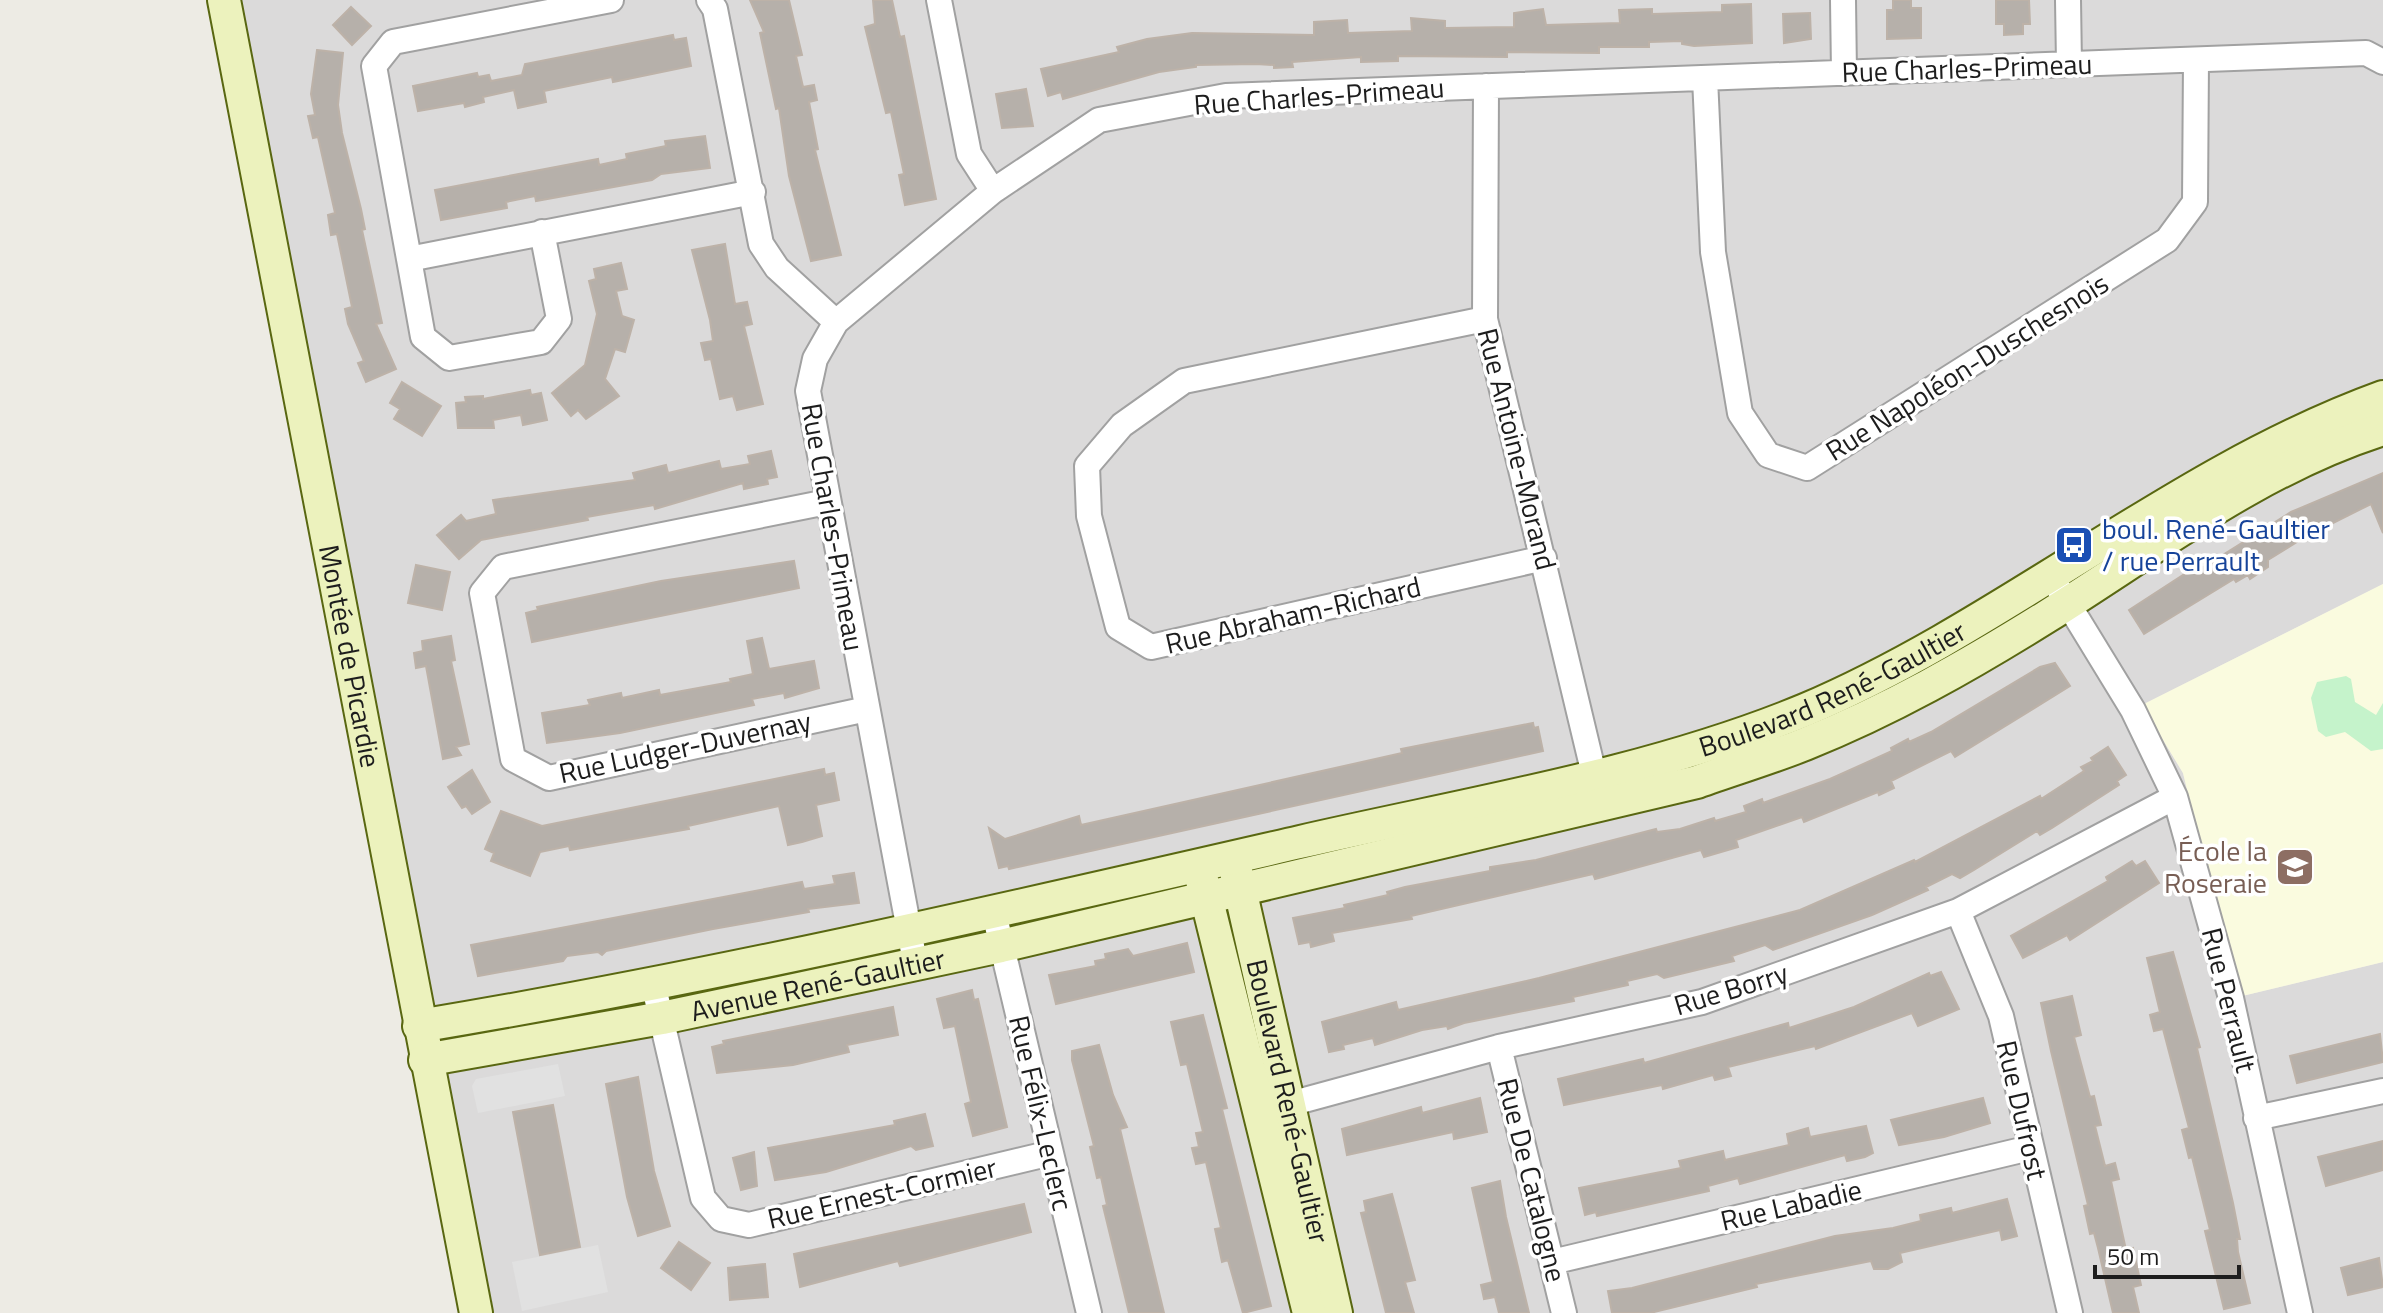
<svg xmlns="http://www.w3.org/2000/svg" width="2383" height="1313" font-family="'Titillium Web',sans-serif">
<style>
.residential{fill:#dbdada}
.education{fill:#fafbdf}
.park{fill:#c5f3cb}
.parking{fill:#e1e1e1}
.building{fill:#b6b0aa;stroke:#bdb2a8;stroke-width:2}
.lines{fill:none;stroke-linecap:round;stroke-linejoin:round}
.street-casing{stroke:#a1a1a1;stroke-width:28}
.secondary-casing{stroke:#596711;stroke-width:36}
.street{stroke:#fff;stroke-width:24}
.secondary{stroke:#ecf2bd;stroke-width:32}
.labels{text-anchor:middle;stroke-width:7;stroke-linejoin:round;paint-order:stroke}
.street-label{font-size:28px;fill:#1d1d1d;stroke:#fff}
.transit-label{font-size:28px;fill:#164399;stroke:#fff;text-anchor:start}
.education-label{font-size:28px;fill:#785e54;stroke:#fff;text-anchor:end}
</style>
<rect width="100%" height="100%" fill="#edebe4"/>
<path class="residential" d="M236 0H2383V584L2142 705 2183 773 2238 997 2383 962V1313H488Z"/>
<path class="education" d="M2383 584V962L2238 997 2183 773 2142 705Z"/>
<path class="park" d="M2346 676 2351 679 2355 702 2376 715 2383 703V749L2371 751 2345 732 2326 737 2318 731 2311 698 2317 682Z"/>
<path class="parking" d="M558 1064 565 1096 478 1113 472 1086 476 1079Z
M598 1245 608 1292 522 1311 512 1262Z"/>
<path class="building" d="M750 0H789L802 55 796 56 803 87 814 85 817 100 809 102 818 149 815 150 841 255 811 261 789 176 779 108 776 109 760 33 764 32Z
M873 0H892L900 37 904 36 936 199 905 205 899 175 904 174 891 112 886 113 865 27 875 24Z
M1893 0H1911V8H1921V38L1887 39V10H1893Z
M1996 0H2029L2030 24H2023V34L2004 35V24H1996Z
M1751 4 1752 43 1694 46 1682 44V41L1649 42V47H1599V53L1507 52V57L1398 56V61L1361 62V57L1292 62 1293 67 1274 68V65L1256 64 1196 65V67L1159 72 1063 99 1061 92 1048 96 1041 69 1119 52 1117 47 1147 39 1192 33 1314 35V22L1347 20 1348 33 1412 31 1411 18 1445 21V28L1514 27V13L1543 9 1546 25 1620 23 1619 10 1652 9V14L1722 12V5Z
M351 7 371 26 352 45 333 25Z
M1810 13 1811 39 1784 43 1783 14Z
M673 35 674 40 686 38 691 66 613 82 612 77 544 91 546 102 518 108 514 90 483 97 484 102 465 107 464 103 418 111 413 86 477 73 478 77 489 75 491 81 522 75 525 64Z
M317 50 343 53 338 105 342 133 361 209 365 229 362 230 382 323 376 324 396 369 366 382 358 363 364 361 348 324 345 309 352 307 337 234 331 235 328 215 335 213 318 137 313 138 308 116 315 115 311 94Z
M1026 89 1033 126 1002 128 996 94Z
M705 136 710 168 661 174 652 180 536 201 535 196 506 202 507 208 441 220 435 190 598 159 599 165 627 159 626 154 666 146 665 141Z
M725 244 735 304 747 302 752 324 744 326 763 404 737 410 733 396 720 399 711 359 705 360 701 343 713 341 710 320 692 250Z
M621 263 627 289 616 291 622 316 634 320 625 352 615 349 605 379 619 396 586 419 578 410 571 416 552 393 585 365 597 314 589 281 596 279 594 269Z
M402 382 441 406 422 436 394 419 400 409 390 403Z
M530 390 531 395 541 393 547 420 523 425 521 415 493 420 494 428H458L456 403 466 402 465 397 483 396V399Z
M771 451 777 477 767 479 768 484 744 489 743 483 655 509 654 505 587 517 588 520 481 540 459 559 437 535 461 515 466 521 496 514 493 500 635 480 633 473 666 465 668 473 719 461 721 469 750 464 748 456Z
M2383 473V533L2371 504 2305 537 2268 560V567L2250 579 2248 575 2236 582 2234 579 2144 634 2129 610 2200 564 2202 568 2291 512Z
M794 561 799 588 532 642 526 613 538 610 537 607 661 581Z
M416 565 450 572 442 610 408 603Z
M451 636 455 660 451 661 469 744 456 747 461 755 443 759 426 666 416 668 414 653 423 651 422 641Z
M762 638 769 669 814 661 819 688 785 698 784 693 752 699 754 705 620 733 547 743 542 713 590 705 588 700 621 693 622 698 659 690 660 695 731 682 730 679 753 674 747 641Z
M2055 663 2070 686 1955 757 1951 751 1891 781 1894 788 1879 795 1878 792 1804 822 1802 817 1736 840 1738 847 1704 857 1701 850 1595 879 1593 874 1411 916 1412 919 1332 933 1334 941 1311 947 1310 942 1299 944 1293 918 1345 908 1344 905 1388 895 1387 892 1405 887 1490 871V867L1536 860 1656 829 1657 832 1680 829 1714 818 1715 821 1746 812 1744 806 1762 799 1763 803 1830 779 1892 751 1891 748 1908 739 1909 742 1931 732 2040 667Z
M1533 723 1534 728 1538 727 1543 751 1009 869 1008 866 999 868 989 828 1005 839 1079 816 1081 825 1402 753 1401 749Z
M2108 747 2126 775 2117 781 2119 785 2052 828 2040 835 2037 831 1974 870 1960 878 1952 874 1926 887 1928 890 1872 915 1773 950 1765 945 1732 956 1734 961 1664 978 1657 974 1627 981 1628 985 1573 997 1574 1001 1464 1023 1448 1029 1447 1026 1422 1030 1375 1045 1373 1038 1343 1045 1344 1049 1329 1052 1322 1022 1396 1002 1398 1010 1539 978 1800 910 1914 860 1915 862 2040 796 2041 799 2084 771 2081 767 2093 761 2091 758Z
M824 769 825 775 834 773 839 800 816 805 822 836 802 842 788 845 779 806 688 826 689 829 570 850 569 846 540 852 530 876 491 861 494 853 485 849 501 811 542 826Z
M472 770 490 802 472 814 466 806 462 808 448 787Z
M2132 861 2136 866 2145 861 2159 883 2070 940 2067 935 2023 958 2011 936 2108 881 2106 877Z
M854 873 859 903 808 909 809 912 713 929 606 951 602 955 598 952 567 956 563 961 478 976 471 945 802 882 804 889 835 884 833 876Z
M1187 943 1194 972 1056 1004 1049 975 1096 966 1095 961 1106 959 1105 954 1128 949 1133 956Z
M2173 952 2200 1047 2197 1048 2233 1203 2240 1239H2237L2238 1252 2250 1303 2224 1309 2205 1231 2210 1230 2192 1157 2189 1158 2182 1130 2189 1128 2163 1029 2154 1031 2150 1015 2160 1012 2147 958Z
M1941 972 1959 1009 1918 1026 1912 1013 1816 1049 1815 1046 1728 1067 1731 1076 1715 1080 1713 1075 1663 1089 1662 1085 1564 1105 1558 1079 1643 1059 1644 1063 1788 1023 1789 1028 1854 1007 1929 973 1930 976Z
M972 990 974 1000 978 999 1007 1127 973 1136 965 1104 971 1102 955 1026 944 1028 937 999Z
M2072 996 2081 1035 2074 1037 2090 1097 2094 1096 2101 1125 2095 1126 2105 1166 2115 1163 2119 1179 2111 1181 2126 1250 2133 1248 2141 1285 2133 1287 2139 1313H2113L2098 1248 2094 1233 2090 1234 2084 1206 2088 1205 2051 1051 2041 1003Z
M893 1007 898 1035 847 1045 849 1052 793 1065 717 1073 712 1047 724 1044 723 1041Z
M1203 1015 1227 1108 1222 1109 1271 1306 1243 1313 1228 1260 1222 1262 1215 1229 1221 1228 1206 1162 1196 1164 1192 1148 1199 1147 1196 1133 1203 1132 1187 1064 1181 1065 1171 1022Z
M2380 1034 2383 1062 2297 1083 2290 1056Z
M1099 1045 1113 1095 1127 1127 1120 1129 1164 1313H1129L1103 1206 1107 1205 1101 1177 1097 1178 1090 1147 1094 1146 1072 1060V1051Z
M638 1077 654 1171 670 1226 638 1236 627 1197 606 1084Z
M1480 1098 1487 1132 1454 1139 1453 1132 1347 1155 1342 1129 1421 1107 1422 1113Z
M1983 1098 1990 1123 1944 1137 1899 1145 1891 1120Z
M553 1105 580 1247 540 1255 513 1112Z
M925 1114 933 1146 916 1150 911 1146 826 1172 775 1180 768 1148 895 1125 894 1121Z
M1866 1126 1873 1153 1865 1157 1847 1161 1845 1155 1740 1184 1738 1178 1708 1186 1709 1191 1597 1216 1596 1212 1585 1215 1579 1188 1681 1168 1679 1161 1723 1151 1725 1160 1789 1145 1787 1134 1808 1128 1810 1137Z
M2383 1141V1170L2326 1186 2318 1157Z
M754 1152 757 1186 741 1190 733 1158Z
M1500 1181 1506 1217 1529 1313H1499L1495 1297 1484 1299 1481 1285 1493 1282 1472 1188Z
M1392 1194 1415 1280 1405 1282 1414 1313H1386L1361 1213 1366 1212 1364 1201Z
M2007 1199 2017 1236 2002 1240 2000 1230 1900 1253 1902 1262 1888 1269H1874L1871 1261 1756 1284 1757 1287 1650 1313H1612L1608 1291 1632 1288 1835 1236 1893 1228 1921 1221 1920 1215 1951 1208 1952 1213Z
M1024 1204 1031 1232 900 1266 898 1261 800 1287 794 1254Z
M679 1242 710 1263 691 1290 661 1268Z
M2379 1258 2383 1287 2348 1295 2341 1268Z
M765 1264 768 1297 730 1300 728 1268Z"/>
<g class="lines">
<g class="street-casing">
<path id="street" d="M611 0 393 42 374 66 409 259 753 192
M709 0 715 9 761 244 777 268 836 322
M939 0 969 154 993 191
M1843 0 1844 73
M2068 0 2069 64
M1705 78 1713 252 1740 413 1768 455 1807 468 2167 240 2195 202 2196 60
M1486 86 1485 319 1598 791
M409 259 423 337 449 358 541 342 559 319 542 232
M1485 319 1184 381 1122 425 1087 466 1089 516 1118 627 1151 647 1544 558
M827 502 503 567 482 593 513 759 549 778 867 709
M2059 589 2133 710 2175 797 2231 998 2300 1313
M1958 911 2001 1016 2070 1313
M994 913 1089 1313
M915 962 808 391 815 359 836 322 993 191 1099 120 1226 96 2366 53 2383 62
M653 983 703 1198 721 1219 749 1225 1051 1153
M1499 1047 1564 1313
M1275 1108 1499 1047 1702 1002 1958 911 2175 797
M2256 1118 2383 1091
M1552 1262 2030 1148"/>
</g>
<g class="secondary-casing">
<g id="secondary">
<path id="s1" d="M224 0 476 1313"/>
<path id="s2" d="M1235 867 1336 1313"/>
<path d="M1201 876 1309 1313"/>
<path id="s3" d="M419 1026C715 977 1008 909 1300 842 1465 804 1648 775 1805 710 2007 624 2176 472 2383 397"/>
<path id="s4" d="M425 1060 662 1018 1001 946 1697 782C1733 769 1770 758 1805 744 1890 710 1969 665 2046 617 2155 549 2259 468 2383 429"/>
</g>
</g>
<use href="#street" class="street"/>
<use href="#secondary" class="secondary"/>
</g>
<defs>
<g id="bus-square" transform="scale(2)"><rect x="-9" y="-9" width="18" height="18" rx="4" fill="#1a4fb4" stroke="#fff"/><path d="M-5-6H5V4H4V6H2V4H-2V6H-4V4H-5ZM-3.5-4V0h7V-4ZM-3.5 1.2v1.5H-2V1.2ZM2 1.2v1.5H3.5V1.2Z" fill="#fff"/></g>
<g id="school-square" transform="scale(2)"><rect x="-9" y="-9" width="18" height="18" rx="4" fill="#8d6e63" stroke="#fff"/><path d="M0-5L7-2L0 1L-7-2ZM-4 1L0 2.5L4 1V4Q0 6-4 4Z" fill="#fff"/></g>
</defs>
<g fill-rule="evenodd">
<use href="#bus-square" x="2074" y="545"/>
<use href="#school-square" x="2295" y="867"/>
</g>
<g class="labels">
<g class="street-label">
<text transform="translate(1967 68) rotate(-2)" y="10">Rue Charles-Primeau</text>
<text transform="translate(1319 96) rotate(-4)" y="10">Rue Charles-Primeau</text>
<text transform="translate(1967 367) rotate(-32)" y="10">Rue Napoléon-Duschesnois</text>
<text transform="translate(1517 449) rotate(76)" y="10">Rue Antoine-Morand</text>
<text transform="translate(833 527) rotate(80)" y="10">Rue Charles-Primeau</text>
<text transform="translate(1293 615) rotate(-13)" y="10">Rue Abraham-Richard</text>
<text dy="10" stroke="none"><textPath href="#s1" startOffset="668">Montée de Picardie</textPath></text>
<text dy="10" stroke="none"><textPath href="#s3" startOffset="1456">Boulevard René-Gaultier</textPath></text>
<text transform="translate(685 747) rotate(-12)" y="10">Rue Ludger-Duvernay</text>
<text dy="10" stroke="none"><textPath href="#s4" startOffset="400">Avenue René-Gaultier</textPath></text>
<text transform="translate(1731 989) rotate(-17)" y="10">Rue Borry</text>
<text transform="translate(2229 1000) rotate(76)" y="10">Rue Perrault</text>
<text dy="10" stroke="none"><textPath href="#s2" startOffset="240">Boulevard René-Gaultier</textPath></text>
<text transform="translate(2022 1110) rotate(77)" y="10">Rue Dufrost</text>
<text transform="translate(1041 1113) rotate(77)" y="10">Rue Félix-Leclerc</text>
<text transform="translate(1532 1180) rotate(76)" y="10">Rue De Catalogne</text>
<text transform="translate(882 1193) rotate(-13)" y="10">Rue Ernest-Cormier</text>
<text transform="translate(1791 1205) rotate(-13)" y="10">Rue Labadie</text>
</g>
<g class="transit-label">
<text x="2102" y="539">boul. René-Gaultier<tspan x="2102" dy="32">/ rue Perrault</tspan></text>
</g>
<g class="education-label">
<text x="2267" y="861">École la<tspan x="2267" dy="32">Roseraie</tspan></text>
</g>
</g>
<path d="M2095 1265v12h144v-12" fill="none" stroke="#1d1d1d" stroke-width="4"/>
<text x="2107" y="1265" font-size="24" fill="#1d1d1d" stroke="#ffffff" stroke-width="6" paint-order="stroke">50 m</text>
</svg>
